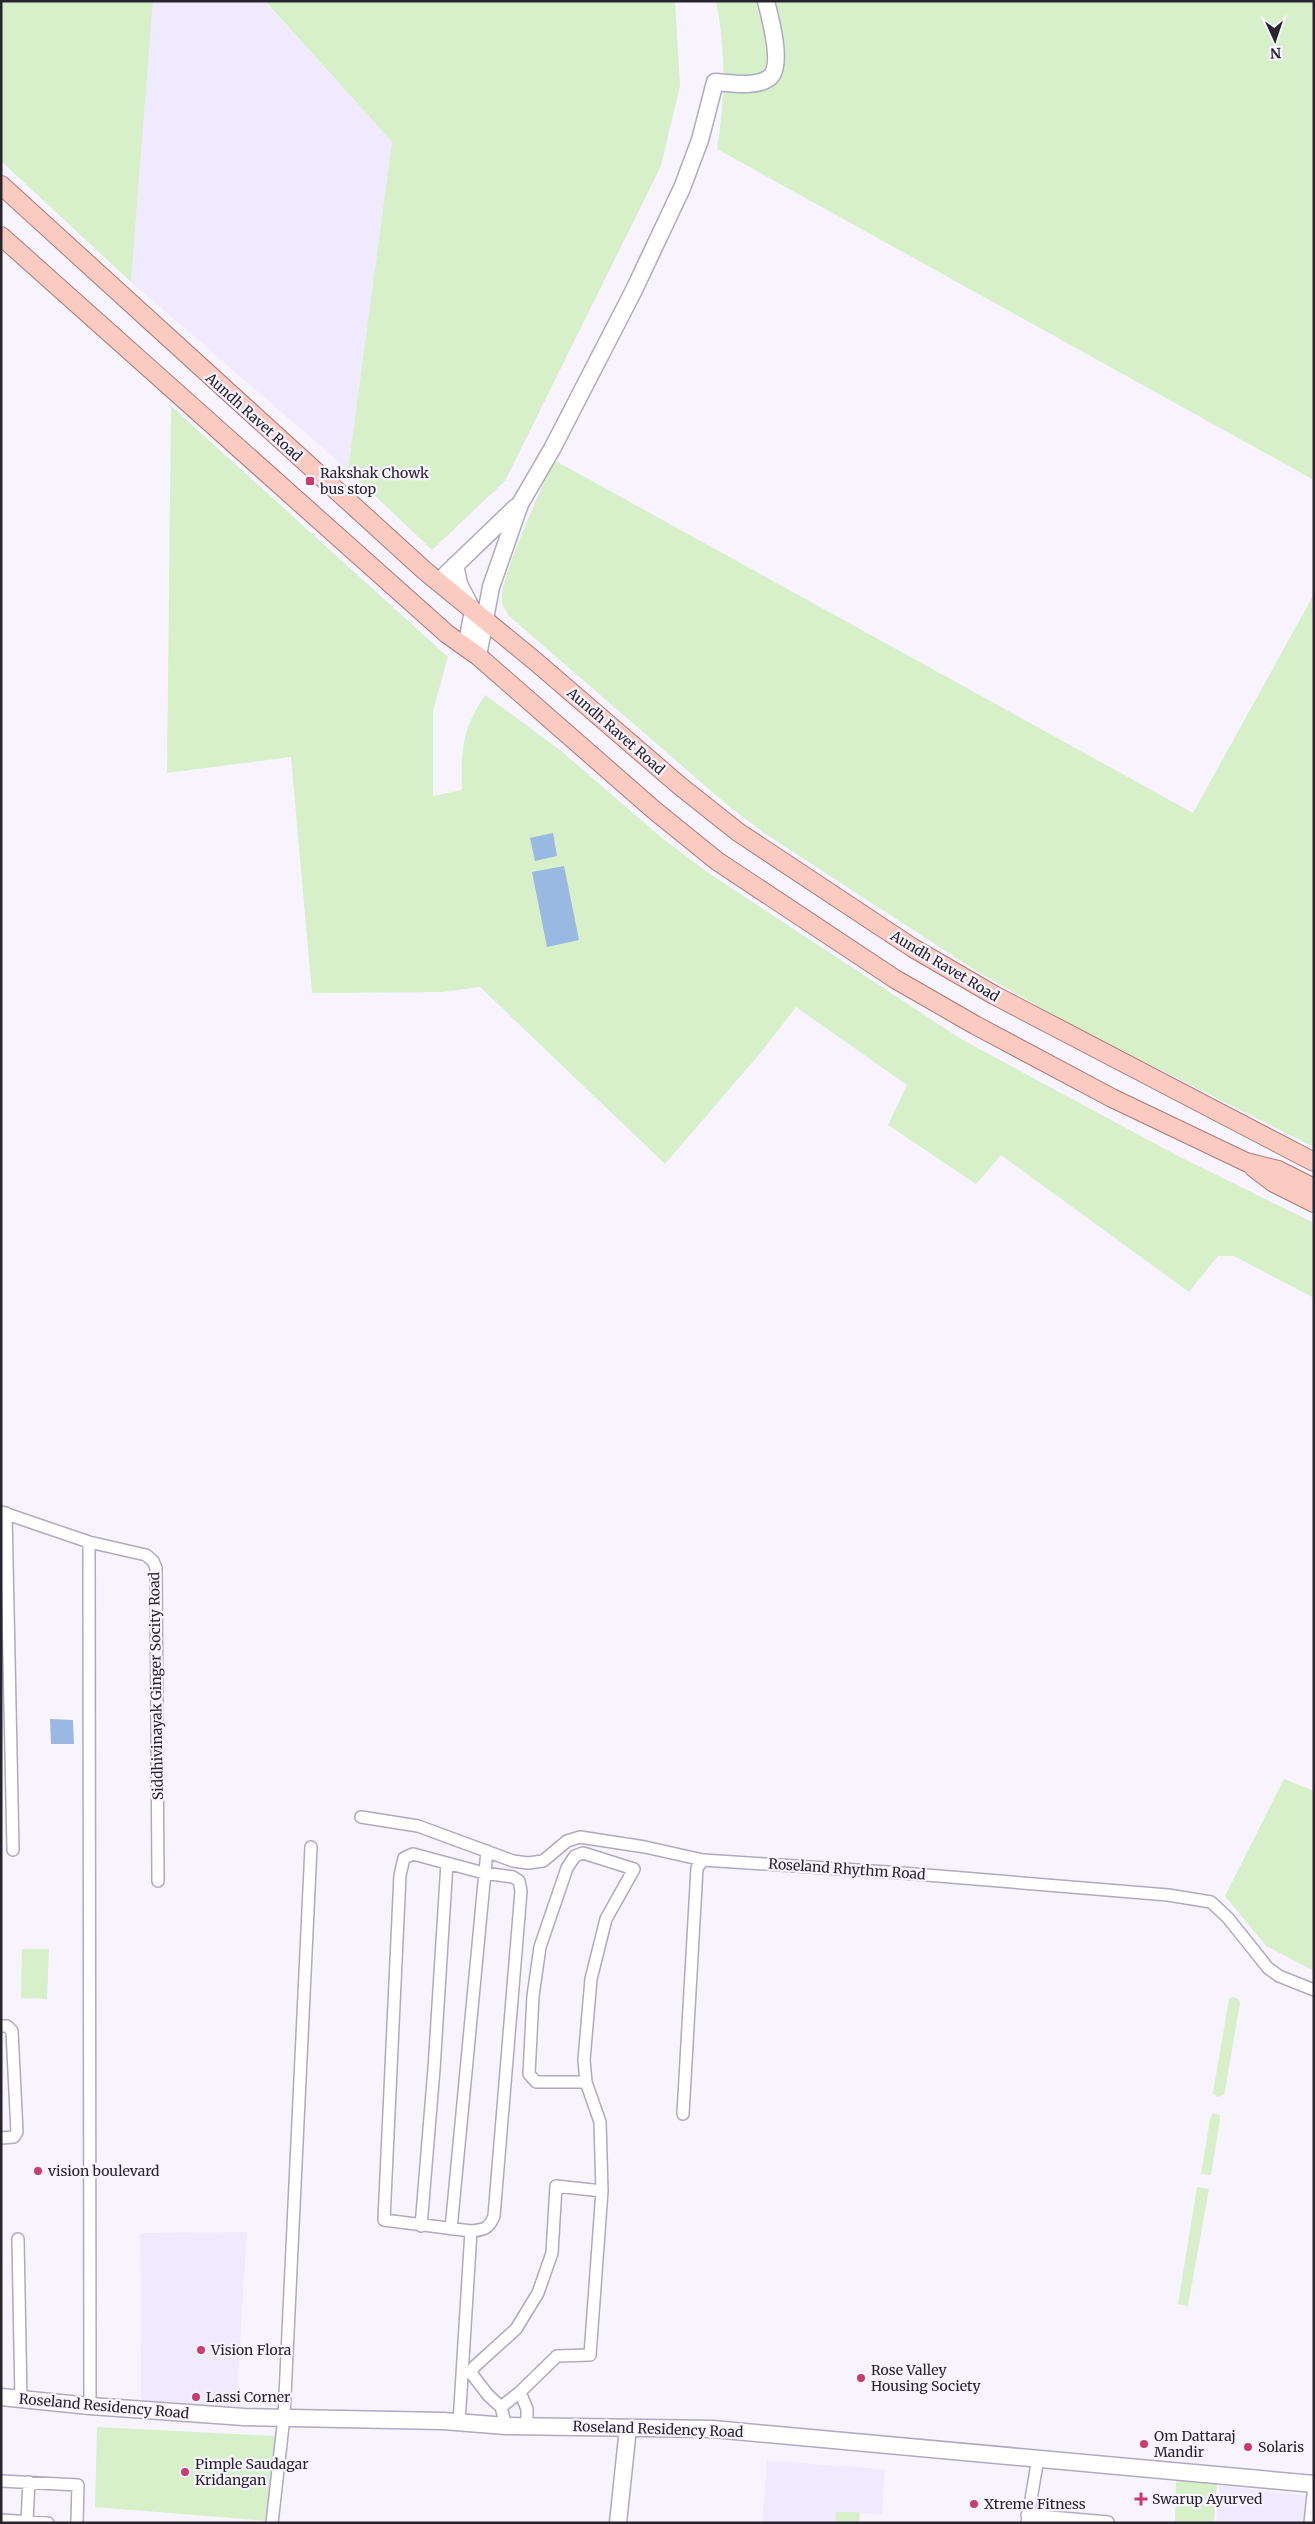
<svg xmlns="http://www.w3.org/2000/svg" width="1315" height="2524" font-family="Merriweather,serif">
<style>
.built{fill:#f0eaff}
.green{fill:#d7f0c9}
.water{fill:#99b8e2}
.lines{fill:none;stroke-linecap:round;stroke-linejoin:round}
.street-casing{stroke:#afa9c2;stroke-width:14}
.secondary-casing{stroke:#afa9c2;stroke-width:19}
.primary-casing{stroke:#ae7a73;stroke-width:20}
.street{stroke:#fff;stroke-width:11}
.secondary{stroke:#fff;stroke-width:16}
.primary{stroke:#facbc1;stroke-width:18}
.poi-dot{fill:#c93c6b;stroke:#f7f4ff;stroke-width:2}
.labels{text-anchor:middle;stroke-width:4.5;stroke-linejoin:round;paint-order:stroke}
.street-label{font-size:14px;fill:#27242e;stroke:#f7f4ff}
.poi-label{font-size:14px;fill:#27242e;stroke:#f7f4ff;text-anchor:start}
</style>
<rect width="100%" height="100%" fill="#f7f4ff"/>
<path class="built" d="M153 1H264L392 142 348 470 131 282Z
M247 2232 236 2409 141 2404 140 2233Z
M767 2461 885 2469 882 2514 836 2512 835 2523H762Z
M1219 2485 1307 2496 1304 2523H1216Z"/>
<path class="green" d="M1 1H153L131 282 1 161Z
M265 1H675L680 86 661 166 505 481 432 550 348 470 392 142Z
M716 1H1314V480L717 149C725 99 726 51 716 1Z
M171 406 448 657 433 711V796L462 790C461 749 462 730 485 695L560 750 662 838 707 872 961 1039 1178 1156 1314 1223V1298L1234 1256H1218L1189 1292 1001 1155 976 1184 888 1125 907 1085 796 1007 762 1051 665 1164 480 987 442 992 312 993 291 757 167 773Z
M554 460 1193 813 1314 594V1147L1073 1026 978 972 764 833 725 803 509 616C507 612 503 607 502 602 497 582 544 484 554 460Z
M1284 1779 1314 1791V1971L1266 1946 1225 1896Z
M22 1949H49L47 1999 21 1998Z
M1233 1997 1239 1999 1240 2003 1225 2091 1224 2095 1217 2097 1213 2093 1229 1999Z
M1213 2113 1220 2115V2120L1211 2175 1201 2174 1210 2119Z
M1197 2187 1209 2189 1188 2306 1178 2304Z
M97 2427 276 2436 269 2521 95 2507Z
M1176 2481 1217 2484 1214 2523H1175Z
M836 2512H860L859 2523H835Z"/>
<path class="water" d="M553 833 557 856 535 861 530 838Z
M564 866 579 940 547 947 532 872Z
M50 1719 73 1720 74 1744H51Z"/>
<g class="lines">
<g class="street-casing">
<path id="street" d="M1 1512 89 1542 146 1555 153 1561 156 1568 158 1881
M6 1513 13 1850
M89 1542 90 2406
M361 1817 418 1826 513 1861 528 1863 543 1861 567 1841 580 1837 645 1847 703 1860 902 1873 1168 1895 1211 1902 1228 1918 1268 1968 1279 1976 1314 1990
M1 2026H7L12 2031 17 2132 14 2137 1 2138
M683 2114 697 1868 703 1860
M421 2226 434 2069 447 1863
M451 2229 487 1851
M18 2239 21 2400
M501 2407 520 2392
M459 2423 471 2231 384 2220 400 1875 404 1858 413 1854 484 1873 513 1877 519 1881 521 1891 494 2216C489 2229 483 2230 471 2231
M506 2426 501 2407 488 2395 471 2373 474 2367 516 2329 538 2293 552 2253 556 2186 602 2191
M527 2426V2409L520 2392 557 2356 590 2355 602 2191 600 2122 586 2082 584 2060 591 1979 606 1919 634 1869 583 1853 575 1856 567 1868 540 1947 533 1996 529 2074 536 2082H586
M1 2481 78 2485 77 2523
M1027 2515 1108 2522
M1 2520 48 2523
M27 2521 29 2482
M272 2523 284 2417 311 1847
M1027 2523 1038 2458
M1310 2523 1314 2486"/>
</g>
<g class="secondary-casing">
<path id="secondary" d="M455 565 459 584 473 611 466 647
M438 582 516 507
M478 656 491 587 520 504 552 449 633 292 682 188 700 140 715 82C730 83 755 88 769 78 784 67 770 17 766 1
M1 2397 90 2406 244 2417 443 2421 506 2426 713 2429 1314 2484
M618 2523 628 2428"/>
</g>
<g class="primary-casing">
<path id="primary" d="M1 185 425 571 535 661 680 786 738 832 913 948 994 995 1314 1162
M1 236 447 634 478 656 654 810 717 861 895 979 975 1025 1112 1098 1246 1162 1278 1170 1314 1188
M1253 1167 1274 1183 1314 1203"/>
</g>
<use href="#street" class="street"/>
<use href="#secondary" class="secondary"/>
<use href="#primary" class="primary"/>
</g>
<g class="poi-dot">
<rect x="305" y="476" width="10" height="10" rx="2.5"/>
<circle cx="38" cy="2171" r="5"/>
<circle cx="201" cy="2350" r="5"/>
<circle cx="861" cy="2378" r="5"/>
<circle cx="196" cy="2397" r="5"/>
<circle cx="1144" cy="2444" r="5"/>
<circle cx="1248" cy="2447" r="5"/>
<circle cx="185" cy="2472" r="5"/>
<path d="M1138.5 2491.5h5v5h5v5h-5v5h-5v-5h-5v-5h5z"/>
<circle cx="974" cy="2504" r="5"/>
</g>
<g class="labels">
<g class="street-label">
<text transform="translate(254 417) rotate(42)" y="5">Aundh Ravet Road</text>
<text transform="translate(616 731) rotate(41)" y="5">Aundh Ravet Road</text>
<text transform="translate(945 966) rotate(31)" y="5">Aundh Ravet Road</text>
<text transform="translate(156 1686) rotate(-91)" y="5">Siddhivinayak Ginger Socity Road</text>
<text transform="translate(847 1869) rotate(4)" y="5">Roseland Rhythm Road</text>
<text transform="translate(104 2406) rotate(5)" y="5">Roseland Residency Road</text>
<text transform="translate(658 2429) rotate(2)" y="5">Roseland Residency Road</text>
</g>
<g class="poi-label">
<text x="320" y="478">Rakshak Chowk<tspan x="320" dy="16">bus stop</tspan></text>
<text x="48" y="2176">vision boulevard</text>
<text x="211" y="2355">Vision Flora</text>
<text x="871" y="2375">Rose Valley<tspan x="871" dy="16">Housing Society</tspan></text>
<text x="206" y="2402">Lassi Corner</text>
<text x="1154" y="2441">Om Dattaraj<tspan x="1154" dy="16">Mandir</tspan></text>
<text x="1258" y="2452">Solaris</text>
<text x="195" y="2469">Pimple Saudagar<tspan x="195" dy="16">Kridangan</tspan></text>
<text x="1152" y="2504">Swarup Ayurved</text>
<text x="984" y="2509">Xtreme Fitness</text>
</g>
</g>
<rect width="1315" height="2524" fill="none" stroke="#27242e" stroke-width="5"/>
<g transform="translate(1275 40) rotate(177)" stroke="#f7f4ff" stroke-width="4" paint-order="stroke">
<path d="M0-4L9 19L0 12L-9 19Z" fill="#27242e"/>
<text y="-8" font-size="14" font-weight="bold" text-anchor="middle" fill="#27242e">N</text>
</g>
</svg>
